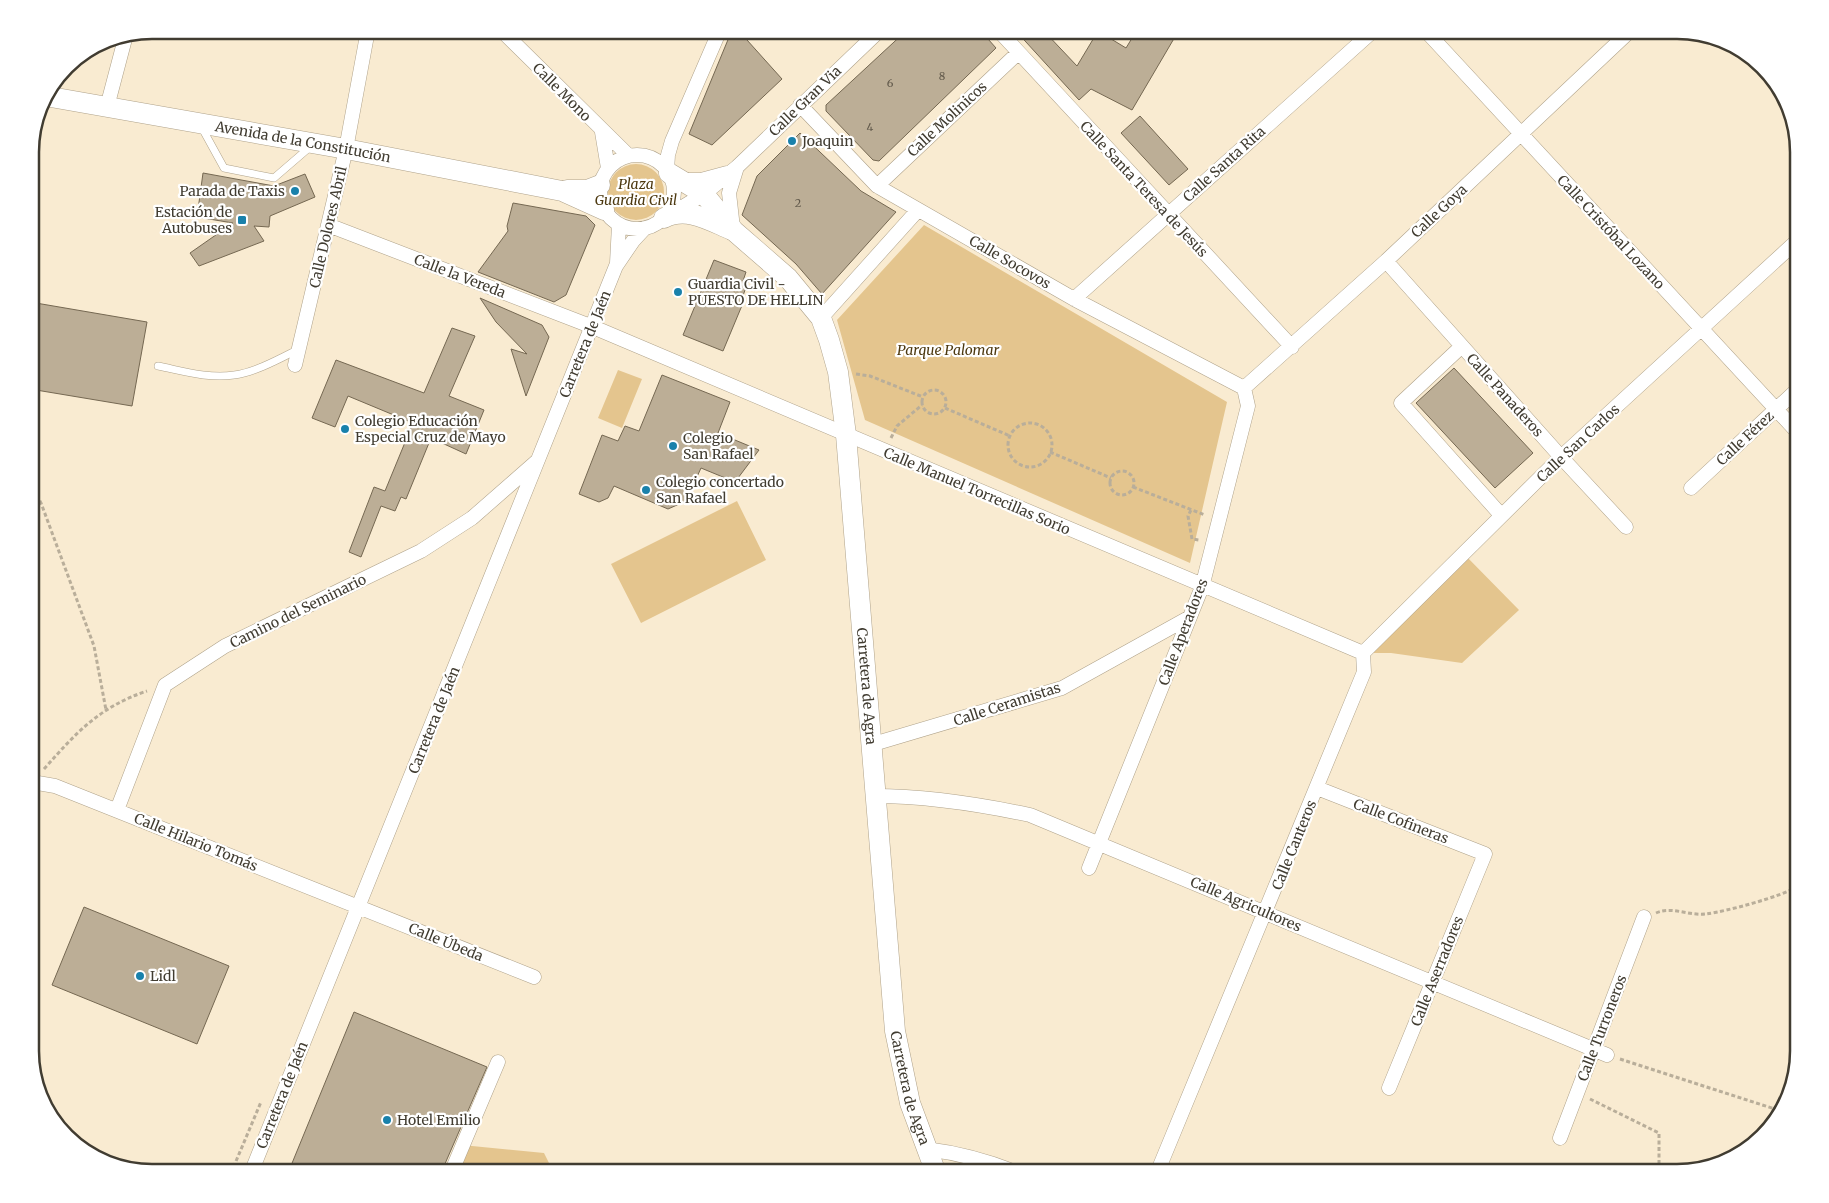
<svg xmlns="http://www.w3.org/2000/svg" width="1829" height="1203" font-family="Merriweather,serif">
<style>
.green{fill:#e4c58e}
.building{fill:#bcae96;stroke:#756852}
.lines{fill:none;stroke-linecap:round;stroke-linejoin:round}
.lane-casing{stroke:#afa28a;stroke-width:8}
.street-casing{stroke:#afa28a;stroke-width:15}
.secondary-casing{stroke:#afa28a;stroke-width:21}
.path{stroke:#b9ae9a;stroke-width:3;stroke-dasharray:4 2.5;stroke-linecap:butt}
.lane{stroke:#fff;stroke-width:7}
.street{stroke:#fff;stroke-width:14}
.secondary{stroke:#fff;stroke-width:20}
.poi-dot{fill:#1981ab;stroke:#fff;stroke-width:2}
.labels{text-anchor:middle;stroke-width:4.5;stroke-linejoin:round;paint-order:stroke}
.number-label{font-size:11px;fill:#60584a}
.street-label{font-size:14px;fill:#413c31;stroke:#fff}
.poi-label{font-size:14px;fill:#413c31;stroke:#fff;text-anchor:start}
.park-label{font-size:14px;font-style:italic;fill:#4c380f;stroke:#fff}
.rim{fill:none;stroke:#413c31;stroke-width:2.5}
</style>
<rect width="100%" height="100%" fill="#f9ebd1"/>
<path class="green" d="M608 192a28 28 0 1 1 56 0a28 28 0 1 1-56 0Z
M924 225 1227 402 1190 563 865 420 837 320Z
M618 370 642 379 622 428 598 418Z
M737 501 766 560 641 623 611 564Z
M1464 554 1519 610 1462 663 1391 653H1363Z
M462 1145 544 1153 554 1173H451Z"/>
<path class="building" d="M732 30H738L782 79 712 145 689 134Z
M907 30H980L996 48 879 161 873 160 826 111V105Z
M1015 30H1043L1077 66 1098 31 1126 48 1137 30H1179L1132 110 1091 89 1079 100Z
M1140 116 1188 169 1169 185 1121 133Z
M800 133 861 191 896 212 822 294 796 264 742 215 757 176Z
M203 173 274 186 305 174 315 197 270 216 269 227 254 226 264 241 199 266 190 253 233 223 197 217Z
M513 203 586 216 595 225 566 295 554 302 478 272 508 231 507 226Z
M714 260 746 272 743 281 748 282 741 301 743 303 723 351 683 335Z
M480 298 542 325 549 337 526 396 511 349 527 354 496 322Z
M30 302 147 322 132 406 30 389Z
M452 328 475 336 449 396 484 410 466 454 431 438 406 499 401 497 395 511 381 506 361 557 349 552 374 487 385 491 413 423 348 396 335 427 312 418 336 360 424 393Z
M1454 368 1533 453 1495 488 1416 403Z
M662 375 730 402 718 433 759 450 735 482 701 468 686 501 668 509 614 486 608 498 599 502 579 494 602 435 618 441 625 426 639 431Z
M84 907 229 966 197 1044 52 985Z
M354 1012 487 1067 441 1173H288Z"/>
<g class="lines">
<g class="lane-casing">
<path id="lane" d="M202 128 224 168 274 178 310 147
M158 366C183 371 209 379 234 375 256 372 279 359 299 349"/>
</g>
<g class="street-casing">
<path id="street" d="M501 30 628 155
M998 30 1292 347
M1425 30 1799 434
M800 105 877 186 1074 299 1244 388
M107 107 126 35
M602 132 608 168
M600 192a37 37 0 1 1 74 0a37 37 0 1 1-74 0Z
M667 170 668 155 672 141 720 30
M682 180H701L727 173
M877 186 1018 53
M673 213 704 194 737 167 880 30
M328 225 593 327 1363 653
M733 228 729 193 737 167
M1386 261 1561 457 1626 527
M617 263 619 225
M1074 299 1374 30
M821 318 918 210
M1462 346 1401 403 1501 515
M295 365 346 149 368 30
M1244 388 1386 261 1631 30
M1691 488 1799 388
M1363 653 1561 457 1799 239
M870 745 1062 688 1190 617
M32 782 55 786 534 977
M1317 788 1485 854 1389 1088
M874 796C927 796 978 804 1030 815L1607 1055
M117 810 165 685 225 646 421 551 472 518 536 462
M1089 868 1202 587 1248 406 1244 388
M1560 1138 1644 917
M926 1149C959 1153 988 1161 1018 1173
M251 1173 616 266 633 241 645 228
M451 1173 498 1062
M1157 1173 1364 672 1363 653"/>
</g>
<g class="secondary-casing">
<g id="secondary">
<path id="s1" d="M45 96 346 149 562 191 604 210"/>
<path id="s2" d="M669 173 704 194 734 231 788 278 821 318 829 340 838 372 846 435 895 1031 910 1103 936 1173"/>
<path d="M567 190H587L600 185"/>
<path d="M664 218C687 206 710 221 732 230"/>
</g>
</g>
<path class="path" d="M856 374 870 376 923 397
M922 402a12 12 0 1 1 24 0a12 12 0 1 1-24 0Z
M945 408 1010 436
M1008 445a22 22 0 1 1 44 0a22 22 0 1 1-44 0Z
M891 438 897 426 922 405
M1050 452 1111 478
M1110 483a12 12 0 1 1 24 0a12 12 0 1 1-24 0Z
M30 484 41 503 94 646 106 710
M1133 487 1205 515
M1191 510 1188 516 1192 539 1199 540
M44 769C76 733 99 707 147 691
M1656 913C1672 906 1689 916 1706 914 1728 911 1780 897 1799 886
M1620 1059 1781 1111
M1590 1099 1659 1133V1173
M231 1173 261 1102"/>
<use href="#lane" class="lane"/>
<use href="#street" class="street"/>
<use href="#secondary" class="secondary"/>
</g>
<g class="poi-dot">
<circle cx="792" cy="141" r="5"/>
<circle cx="295" cy="191" r="5"/>
<rect x="237" y="215" width="10" height="10" rx="2.5"/>
<circle cx="678" cy="292" r="5"/>
<circle cx="345" cy="429" r="5"/>
<circle cx="673" cy="446" r="5"/>
<circle cx="646" cy="490" r="5"/>
<circle cx="140" cy="976" r="5"/>
<circle cx="387" cy="1120" r="5"/>
</g>
<g class="labels">
<g class="number-label">
<text x="942" y="80">8</text>
<text x="890" y="87">6</text>
<text x="870" y="131">4</text>
<text x="798" y="207">2</text>
</g>
<g class="street-label">
<text transform="translate(562 92) rotate(45)" y="5">Calle Mono</text>
<text transform="translate(805 101) rotate(-44)" y="5">Calle Gran Via</text>
<text transform="translate(947 119) rotate(-43)" y="5">Calle Molinicos</text>
<text dy="5" stroke="none"><textPath href="#s1" startOffset="262">Avenida de la Constitución</textPath></text>
<text transform="translate(1224 164) rotate(-42)" y="5">Calle Santa Rita</text>
<text transform="translate(1144 189) rotate(47)" y="5">Calle Santa Teresa de Jesús</text>
<text transform="translate(1439 211) rotate(-43)" y="5">Calle Goya</text>
<text transform="translate(328 227) rotate(-77)" y="5">Calle Dolores Abril</text>
<text transform="translate(1611 232) rotate(47)" y="5">Calle Cristóbal Lozano</text>
<text transform="translate(1010 262) rotate(30)" y="5">Calle Socovos</text>
<text transform="translate(460 276) rotate(21)" y="5">Calle la Vereda</text>
<text transform="translate(585 344) rotate(-68)" y="5">Carretera de Jaén</text>
<text transform="translate(1505 395) rotate(48)" y="5">Calle Panaderos</text>
<text transform="translate(1745 438) rotate(-43)" y="5">Calle Férez</text>
<text transform="translate(1578 443) rotate(-43)" y="5">Calle San Carlos</text>
<text transform="translate(977 491) rotate(23)" y="5">Calle Manuel Torrecillas Sorio</text>
<text transform="translate(298 611) rotate(-26)" y="5">Camino del Seminario</text>
<text transform="translate(1183 632) rotate(-69)" y="5">Calle Aperadores</text>
<text dy="5" stroke="none"><textPath href="#s2" startOffset="584">Carretera de Agra</textPath></text>
<text transform="translate(1007 704) rotate(-18)" y="5">Calle Ceramistas</text>
<text transform="translate(434 720) rotate(-68)" y="5">Carretera de Jaén</text>
<text transform="translate(1401 821) rotate(21)" y="5">Calle Cofineras</text>
<text transform="translate(196 842) rotate(22)" y="5">Calle Hilario Tomás</text>
<text transform="translate(1294 845) rotate(-68)" y="5">Calle Canteros</text>
<text transform="translate(1246 904) rotate(23)" y="5">Calle Agricultores</text>
<text transform="translate(446 942) rotate(22)" y="5">Calle Úbeda</text>
<text transform="translate(1437 971) rotate(-68)" y="5">Calle Aserradores</text>
<text transform="translate(1602 1028) rotate(-69)" y="5">Calle Turroneros</text>
<text dy="5" stroke="none"><textPath href="#s2" startOffset="989">Carretera de Agra</textPath></text>
<text transform="translate(282 1095) rotate(-68)" y="5">Carretera de Jaén</text>
</g>
<g class="poi-label">
<text x="802" y="146">Joaquin</text>
<text x="285" y="196" text-anchor="end">Parada de Taxis</text>
<text x="232" y="217" text-anchor="end">Estación de<tspan x="232" dy="16">Autobuses</tspan></text>
<text x="688" y="289">Guardia Civil -<tspan x="688" dy="16">PUESTO DE HELLIN</tspan></text>
<text x="355" y="426">Colegio Educación<tspan x="355" dy="16">Especial Cruz de Mayo</tspan></text>
<text x="683" y="443">Colegio<tspan x="683" dy="16">San Rafael</tspan></text>
<text x="656" y="487">Colegio concertado<tspan x="656" dy="16">San Rafael</tspan></text>
<text x="150" y="981">Lidl</text>
<text x="397" y="1125">Hotel Emilio</text>
</g>
<g class="park-label">
<text x="636" y="189">Plaza<tspan x="636" dy="16">Guardia Civil</tspan></text>
<text x="948" y="355">Parque Palomar</text>
</g>
</g>
<path d="M0 0H1829V1203H0ZM152 39H1677A113 113 0 0 1 1790 152V1051A113 113 0 0 1 1677 1164H152A113 113 0 0 1 39 1051V152A113 113 0 0 1 152 39Z" fill="#fff" fill-rule="evenodd"/>
<path class="rim" d="M152 39H1677A113 113 0 0 1 1790 152V1051A113 113 0 0 1 1677 1164H152A113 113 0 0 1 39 1051V152A113 113 0 0 1 152 39Z"/>
</svg>
